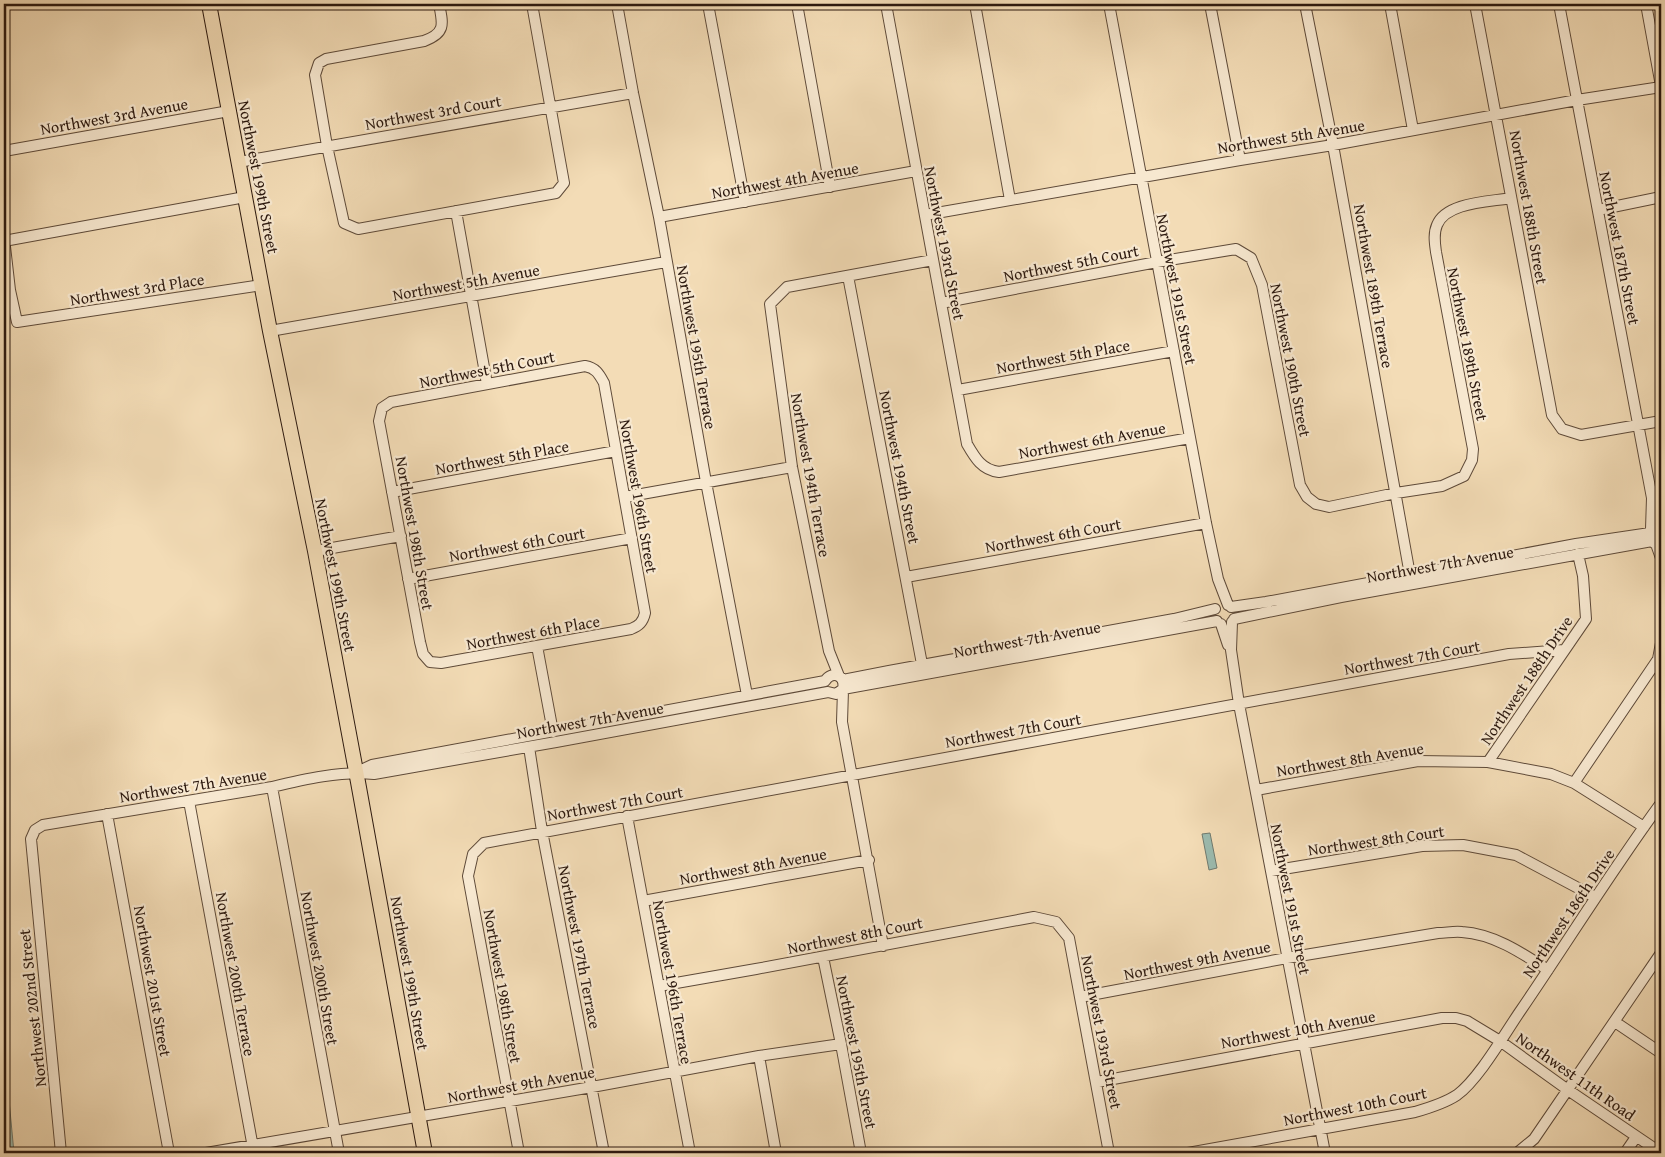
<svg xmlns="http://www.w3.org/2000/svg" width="1665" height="1157" font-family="'Gentium Book Plus',serif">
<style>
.water{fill:#9bbbaf;stroke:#6f7a6f}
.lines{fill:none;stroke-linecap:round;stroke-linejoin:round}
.shore{stroke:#646a5f;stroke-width:1}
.minor-casing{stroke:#5e4a39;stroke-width:12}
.major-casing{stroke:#2c190f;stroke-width:16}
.minor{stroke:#f7e8d0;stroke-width:10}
.major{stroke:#f3dcb6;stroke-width:14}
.labels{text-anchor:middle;stroke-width:4.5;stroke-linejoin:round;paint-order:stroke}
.street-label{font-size:16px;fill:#2c190f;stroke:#f7e8d0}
</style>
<rect width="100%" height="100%" fill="#f3dcb6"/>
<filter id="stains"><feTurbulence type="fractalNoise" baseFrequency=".004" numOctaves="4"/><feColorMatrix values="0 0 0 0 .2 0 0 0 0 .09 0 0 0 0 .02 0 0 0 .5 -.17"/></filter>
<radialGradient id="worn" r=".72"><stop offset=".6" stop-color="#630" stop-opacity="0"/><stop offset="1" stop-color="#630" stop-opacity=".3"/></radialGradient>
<path class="water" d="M1210 833 1217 868 1209 870 1202 834Z
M4 1047 14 1153H4Z"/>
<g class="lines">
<path class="shore" d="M4 1098 9 1153"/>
<g class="minor-casing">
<path id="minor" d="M439 4C443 24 446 33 424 41L326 59 319 63 315 75 327 146 344 223 358 229 556 193 564 183 532 4
M617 4 633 93 659 217 706 482 747 695
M708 4 745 202
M797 4 830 187
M886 4 967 444C975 458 982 470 999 472L1190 438
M975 4 1010 200
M1109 4 1206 523 1218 579 1228 605
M1210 4 1240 160
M1305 4 1333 145 1410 575
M1390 4 1413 130
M1475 4 1552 415 1562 429 1581 435 1661 421
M1559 4 1652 498 1651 529
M1646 4 1661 86
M4 151 229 111
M239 162 633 93
M1598 210 1661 197
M456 211 487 384
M925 215 1240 160 1333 145 1577 100 1661 87
M659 217 916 171
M4 238 10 290 17 322 262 285
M4 241 245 197
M848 276 922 664
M941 303 1157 262 1236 249 1251 258 1262 285 1300 485 1307 497 1316 504 1329 507 1396 493 1442 486 1464 476 1472 460 1473 449 1436 252C1435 244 1433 234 1437 225 1446 202 1489 202 1511 198
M270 331 666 262
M585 366C596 368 599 374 604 383L645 613C643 622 639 626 631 629L441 663 430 662 423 654 420 642 379 421 382 408 391 402Z
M958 390 1174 351
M392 492 616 451
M625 497 792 467
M1661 525 1653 527 1650 536 1654 543 1661 545
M1656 544 1661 558
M315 551 401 536
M906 577 1206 523
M408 579 632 538
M1231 607 1266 602 1576 544 1650 533
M1234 619 1341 597 1652 541
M1232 622 1231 650 1239 704 1325 1153
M1221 624 1228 645
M537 646 553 732
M839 676 829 651 792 467 770 304 787 287 933 260
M843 680 889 671 1174 619 1215 609
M843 690 842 722 883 946
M529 747 542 831 604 1153
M1488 762 1586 619 1583 576 1578 554
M357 772 372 765 825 681C832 670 846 675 843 689
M1574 783 1658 659 1661 643
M272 787 339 1153
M1256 790 1418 761 1488 762 1551 774 1574 783 1644 827
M189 801 254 1153
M107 814 169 1153
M627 816 690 1153
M1271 871 1422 846 1463 845 1516 855 1595 897
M643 901 869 860
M823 957 841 1044 861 1153
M659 986 756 969 1034 917 1056 922 1069 938 1109 1153
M1080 997 1287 958 1438 933C1446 933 1454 931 1462 932 1494 934 1522 953 1548 970
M1615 1022 1661 1053
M759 1056 776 1153
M1097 1082 1442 1018H1456L1467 1021 1500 1041 1568 1090 1661 1153
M61 1153 31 839 35 830 43 825 272 787C305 779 340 771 374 774L556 742 828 692 836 694 843 689 1217 621
M206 1153 592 1087 759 1056 841 1044
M519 1153 468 876 473 854 484 843 1509 654 1564 650
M1188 1153 1415 1112C1429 1108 1445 1103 1457 1095 1479 1079 1505 1033 1521 1010 1568 941 1612 870 1661 803
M1517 1153 1534 1139 1661 953
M1625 1153 1636 1137"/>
</g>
<g class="major-casing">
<path id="major" d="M209 4 270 331 315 551 358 782 425 1153"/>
</g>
<use href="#minor" class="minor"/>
<use href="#major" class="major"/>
</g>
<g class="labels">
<g class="street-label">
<text transform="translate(433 112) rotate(-10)" y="6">Northwest 3rd Court</text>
<text transform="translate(114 116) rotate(-10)" y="6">Northwest 3rd Avenue</text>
<text transform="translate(1291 136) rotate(-9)" y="6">Northwest 5th Avenue</text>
<text transform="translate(259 177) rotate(79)" y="6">Northwest 199th Street</text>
<text transform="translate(785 180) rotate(-10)" y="6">Northwest 4th Avenue</text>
<text transform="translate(1529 207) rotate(80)" y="6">Northwest 188th Street</text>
<text transform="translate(945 243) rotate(79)" y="6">Northwest 193rd Street</text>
<text transform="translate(1620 248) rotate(79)" y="6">Northwest 187th Street</text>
<text transform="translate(1071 263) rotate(-11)" y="6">Northwest 5th Court</text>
<text transform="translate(466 282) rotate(-10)" y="6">Northwest 5th Avenue</text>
<text transform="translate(1374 286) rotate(80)" y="6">Northwest 189th Terrace</text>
<text transform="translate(137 289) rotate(-9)" y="6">Northwest 3rd Place</text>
<text transform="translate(1177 289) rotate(79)" y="6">Northwest 191st Street</text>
<text transform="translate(1468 344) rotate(79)" y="6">Northwest 189th Street</text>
<text transform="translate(697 347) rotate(80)" y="6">Northwest 195th Terrace</text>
<text transform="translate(1063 356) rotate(-10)" y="6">Northwest 5th Place</text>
<text transform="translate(1291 360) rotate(79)" y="6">Northwest 190th Street</text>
<text transform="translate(487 369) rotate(-11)" y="6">Northwest 5th Court</text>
<text transform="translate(1092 440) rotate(-10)" y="6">Northwest 6th Avenue</text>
<text transform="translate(502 457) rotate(-10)" y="6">Northwest 5th Place</text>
<text transform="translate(900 467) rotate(79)" y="6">Northwest 194th Street</text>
<text transform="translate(811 475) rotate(80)" y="6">Northwest 194th Terrace</text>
<text transform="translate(639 496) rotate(80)" y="6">Northwest 196th Street</text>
<text transform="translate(415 533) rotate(80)" y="6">Northwest 198th Street</text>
<text transform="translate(1053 535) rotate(-10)" y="6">Northwest 6th Court</text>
<text transform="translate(517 544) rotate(-10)" y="6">Northwest 6th Court</text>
<text transform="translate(1440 564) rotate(-10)" y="6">Northwest 7th Avenue</text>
<text transform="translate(336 575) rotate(79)" y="6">Northwest 199th Street</text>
<text transform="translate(533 632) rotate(-10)" y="6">Northwest 6th Place</text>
<text transform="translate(1027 639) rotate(-10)" y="6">Northwest 7th Avenue</text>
<text transform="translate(1412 657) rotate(-10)" y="6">Northwest 7th Court</text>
<text transform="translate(1526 680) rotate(-56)" y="6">Northwest 188th Drive</text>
<text transform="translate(590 720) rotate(-10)" y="6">Northwest 7th Avenue</text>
<text transform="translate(1013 730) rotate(-10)" y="6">Northwest 7th Court</text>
<text transform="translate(1350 759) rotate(-9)" y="6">Northwest 8th Avenue</text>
<text transform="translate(193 785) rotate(-9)" y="6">Northwest 7th Avenue</text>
<text transform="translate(615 803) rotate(-10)" y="6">Northwest 7th Court</text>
<text transform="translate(1376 840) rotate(-8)" y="6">Northwest 8th Court</text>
<text transform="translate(753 866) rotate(-10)" y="6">Northwest 8th Avenue</text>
<text transform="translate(1291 899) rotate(79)" y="6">Northwest 191st Street</text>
<text transform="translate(1568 913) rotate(-56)" y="6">Northwest 186th Drive</text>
<text transform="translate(855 935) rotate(-11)" y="6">Northwest 8th Court</text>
<text transform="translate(580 947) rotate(79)" y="6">Northwest 197th Terrace</text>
<text transform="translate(1197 960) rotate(-11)" y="6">Northwest 9th Avenue</text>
<text transform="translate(320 968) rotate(80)" y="6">Northwest 200th Street</text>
<text transform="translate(410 973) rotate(80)" y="6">Northwest 199th Street</text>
<text transform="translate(236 974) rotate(80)" y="6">Northwest 200th Terrace</text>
<text transform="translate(153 981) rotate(80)" y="6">Northwest 201st Street</text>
<text transform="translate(673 982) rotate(80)" y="6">Northwest 196th Terrace</text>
<text transform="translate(503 986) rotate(80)" y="6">Northwest 198th Street</text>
<text transform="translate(32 1008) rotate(-96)" y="6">Northwest 202nd Street</text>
<text transform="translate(1298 1029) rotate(-10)" y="6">Northwest 10th Avenue</text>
<text transform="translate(1102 1032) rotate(79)" y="6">Northwest 193rd Street</text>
<text transform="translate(857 1052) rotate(79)" y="6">Northwest 195th Street</text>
<text transform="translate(1576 1076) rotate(35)" y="6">Northwest 11th Road</text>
<text transform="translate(521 1084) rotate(-10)" y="6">Northwest 9th Avenue</text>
<text transform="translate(1355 1106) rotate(-11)" y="6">Northwest 10th Court</text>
</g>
</g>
<rect width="1665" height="1157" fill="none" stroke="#f3dcb6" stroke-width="20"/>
<rect x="5" y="5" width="1655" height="1147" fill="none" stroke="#2c190f" stroke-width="2.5"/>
<rect x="10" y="10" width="1645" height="1137" fill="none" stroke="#2c190f"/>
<rect width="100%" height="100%" filter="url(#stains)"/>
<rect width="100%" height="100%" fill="url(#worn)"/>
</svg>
